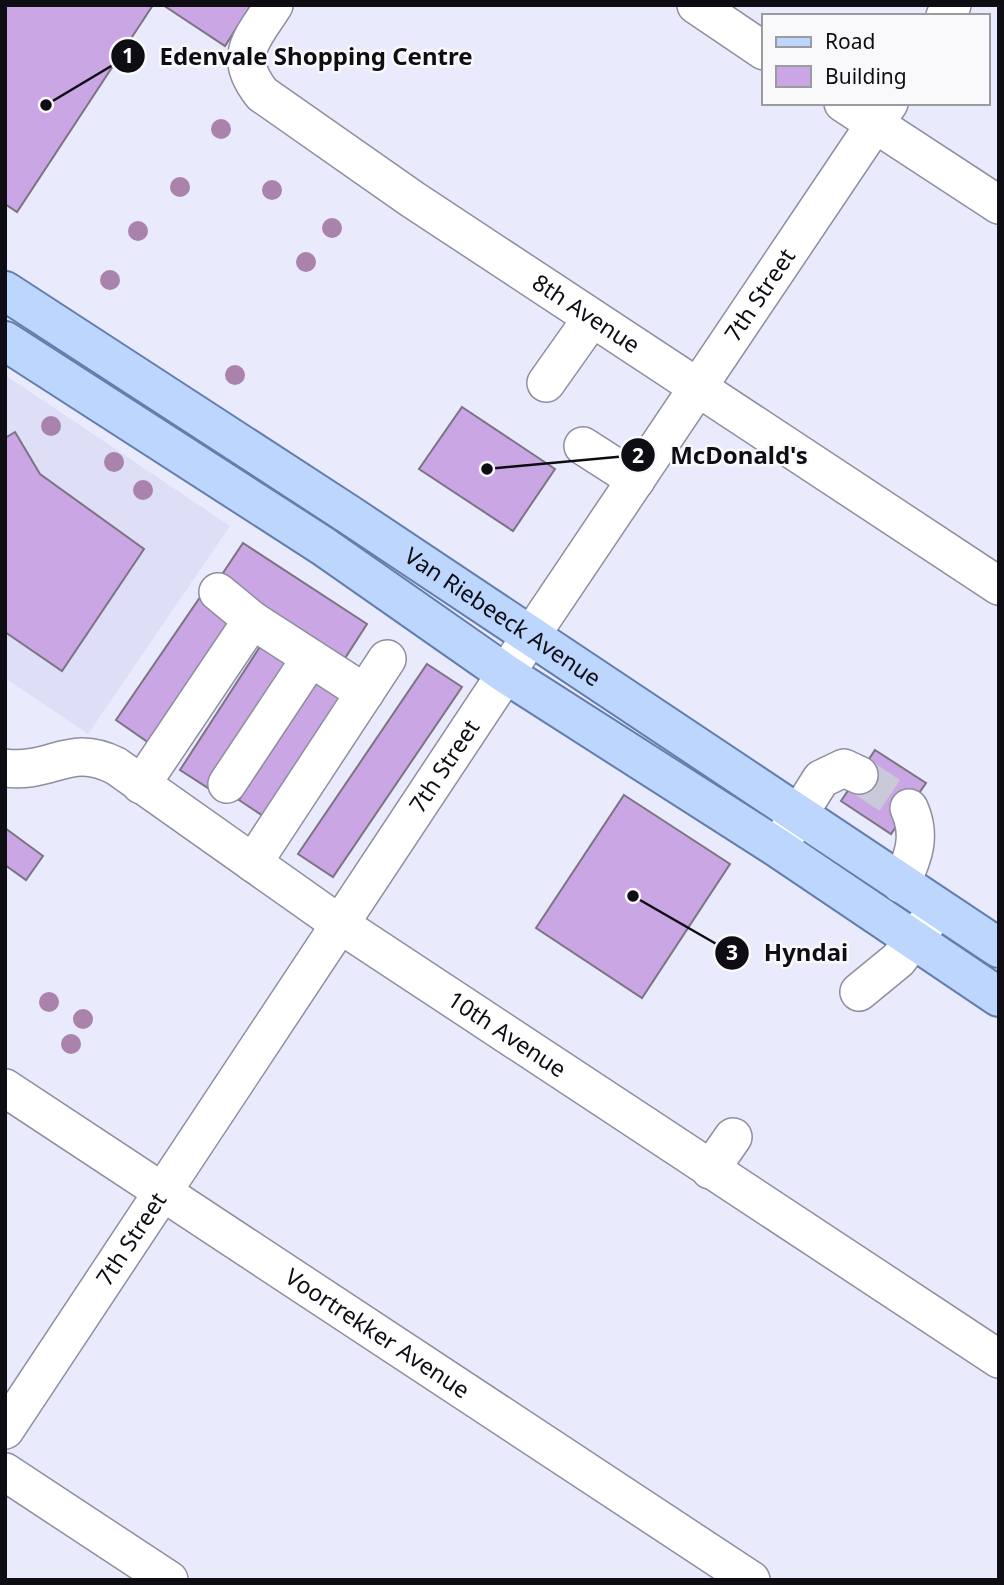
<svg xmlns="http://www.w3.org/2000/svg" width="1004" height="1585" font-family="'Noto Sans',sans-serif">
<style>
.built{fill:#dedef7}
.building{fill:#caa6e5;stroke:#7c7483;stroke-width:2}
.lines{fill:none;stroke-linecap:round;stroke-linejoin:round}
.minor-tunnel{stroke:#c9c9da;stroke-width:37;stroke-dasharray:37 18;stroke-linecap:butt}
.minor-casing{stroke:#8e8ea0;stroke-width:40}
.major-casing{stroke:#637dac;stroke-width:42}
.minor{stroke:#fff;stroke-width:37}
.major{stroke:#bdd6fe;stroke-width:38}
.tree{fill:#aa83ac}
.labels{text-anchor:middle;stroke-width:5;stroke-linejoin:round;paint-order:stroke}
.street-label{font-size:23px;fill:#0d0d13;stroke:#f9f9fc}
.leader{fill:none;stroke:#0d0d13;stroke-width:2.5}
.callout-dot{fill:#0d0d13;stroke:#f9f9fc;stroke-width:2.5}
.mark-label{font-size:21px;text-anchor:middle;font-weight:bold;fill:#fff}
.callout-label{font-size:24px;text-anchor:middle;font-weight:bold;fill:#0d0d13;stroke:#f9f9fc;stroke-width:5;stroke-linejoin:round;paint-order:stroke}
</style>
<rect width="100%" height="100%" fill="#eaeafd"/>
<path class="built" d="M5 375 230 526 88 734 5 678Z"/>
<path class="building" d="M5 5H153L17 212 5 204Z
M163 5H251L225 46Z
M462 407 555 469 513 531 419 469Z
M15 432 40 474 144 549 62 671 5 632V438Z
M243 543 367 624 340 666 215 585Z
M203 593 239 617 152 745 116 720Z
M265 639 292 657 208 788 180 770Z
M427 664 462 687 333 877 298 854Z
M323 673 357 695 272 822 239 800Z
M875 750 926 783 891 834 841 801Z
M624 795 730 864 642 998 536 928Z
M5 828 43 856 26 880 5 865Z"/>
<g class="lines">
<path class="minor-tunnel" d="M859 775 909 808"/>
<g class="minor-casing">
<g id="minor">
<path id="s1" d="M274 5C251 41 232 56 262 94L412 199 999 586"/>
<path d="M696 5 764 51"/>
<path d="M945 16 952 5"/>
<path d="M843 103 999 205"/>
<path d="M546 383 592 318"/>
<path d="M583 446 636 480"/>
<path d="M218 592 252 620 365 693"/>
<path id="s2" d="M5 768C52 774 70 742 116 766L341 925 999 1359"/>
<path d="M227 784 310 659"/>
<path d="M141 785 252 620"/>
<path d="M782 841 821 779 844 768 859 775"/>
<path d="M253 863 387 659"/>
<path d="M901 884C913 858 922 836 909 808"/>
<path d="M859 992 898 960 933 915"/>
<path id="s3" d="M5 1088 751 1580"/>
<path d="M710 1170 733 1137"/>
<path id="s4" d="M5 1430 530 637 889 103"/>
<path d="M5 1472 169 1580"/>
</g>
</g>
<g class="major-casing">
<g id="major">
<path id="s5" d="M5 291 348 514 999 948"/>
<path d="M5 341 323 546 506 674 778 848 999 997"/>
</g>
</g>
<use href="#minor" class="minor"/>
<use href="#major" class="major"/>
</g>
<g class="tree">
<circle cx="221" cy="129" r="10"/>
<circle cx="180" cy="187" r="10"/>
<circle cx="272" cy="190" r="10"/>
<circle cx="332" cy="228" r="10"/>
<circle cx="138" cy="231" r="10"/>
<circle cx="306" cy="262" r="10"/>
<circle cx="110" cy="280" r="10"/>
<circle cx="235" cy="375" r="10"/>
<circle cx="51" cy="426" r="10"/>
<circle cx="114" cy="462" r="10"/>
<circle cx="143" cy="490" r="10"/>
<circle cx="49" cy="1002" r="10"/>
<circle cx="83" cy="1019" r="10"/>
<circle cx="71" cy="1044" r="10"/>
</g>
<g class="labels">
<g class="street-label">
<text dy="8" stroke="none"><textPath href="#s4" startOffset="1363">7th Street</textPath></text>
<text dy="8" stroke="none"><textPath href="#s1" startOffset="492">8th Avenue</textPath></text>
<text dy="8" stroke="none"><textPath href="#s5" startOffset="595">Van Riebeeck Avenue</textPath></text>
<text dy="8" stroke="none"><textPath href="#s4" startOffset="796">7th Street</textPath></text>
<text dy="8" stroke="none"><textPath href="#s2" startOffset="588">10th Avenue</textPath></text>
<text dy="8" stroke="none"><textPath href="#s4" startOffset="229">7th Street</textPath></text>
<text dy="8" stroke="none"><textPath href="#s3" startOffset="446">Voortrekker Avenue</textPath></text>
</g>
</g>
<path class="leader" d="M46 105L128 56M487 469L638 455M633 896L732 953"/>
<g class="callout-dot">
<circle cx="46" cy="105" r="7"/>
<circle cx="487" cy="469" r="7"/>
<circle cx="633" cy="896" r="7"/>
<circle cx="128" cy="56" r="18"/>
<circle cx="638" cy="455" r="18"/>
<circle cx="732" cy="953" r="18"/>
</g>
<g class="mark-label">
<text x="128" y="63">1</text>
<text x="638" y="463">2</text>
<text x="732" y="960">3</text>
</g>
<g class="callout-label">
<text x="316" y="65">Edenvale Shopping Centre</text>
<text x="739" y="464">McDonald's</text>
<text x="806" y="961">Hyndai</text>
</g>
<rect width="1004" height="1585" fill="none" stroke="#0d0d13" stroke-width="14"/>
<rect x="762" y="14" width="228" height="91" fill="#f9f9fc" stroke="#9b9b9f" stroke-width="2"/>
<rect x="776" y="37" width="35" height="10" fill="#bdd6fe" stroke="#9b9b9f" stroke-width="2"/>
<text x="825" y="49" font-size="21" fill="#0d0d13">Road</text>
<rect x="776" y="66" width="35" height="21" fill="#caa6e5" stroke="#9b9b9f" stroke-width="2"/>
<text x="825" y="84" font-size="21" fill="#0d0d13">Building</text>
</svg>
